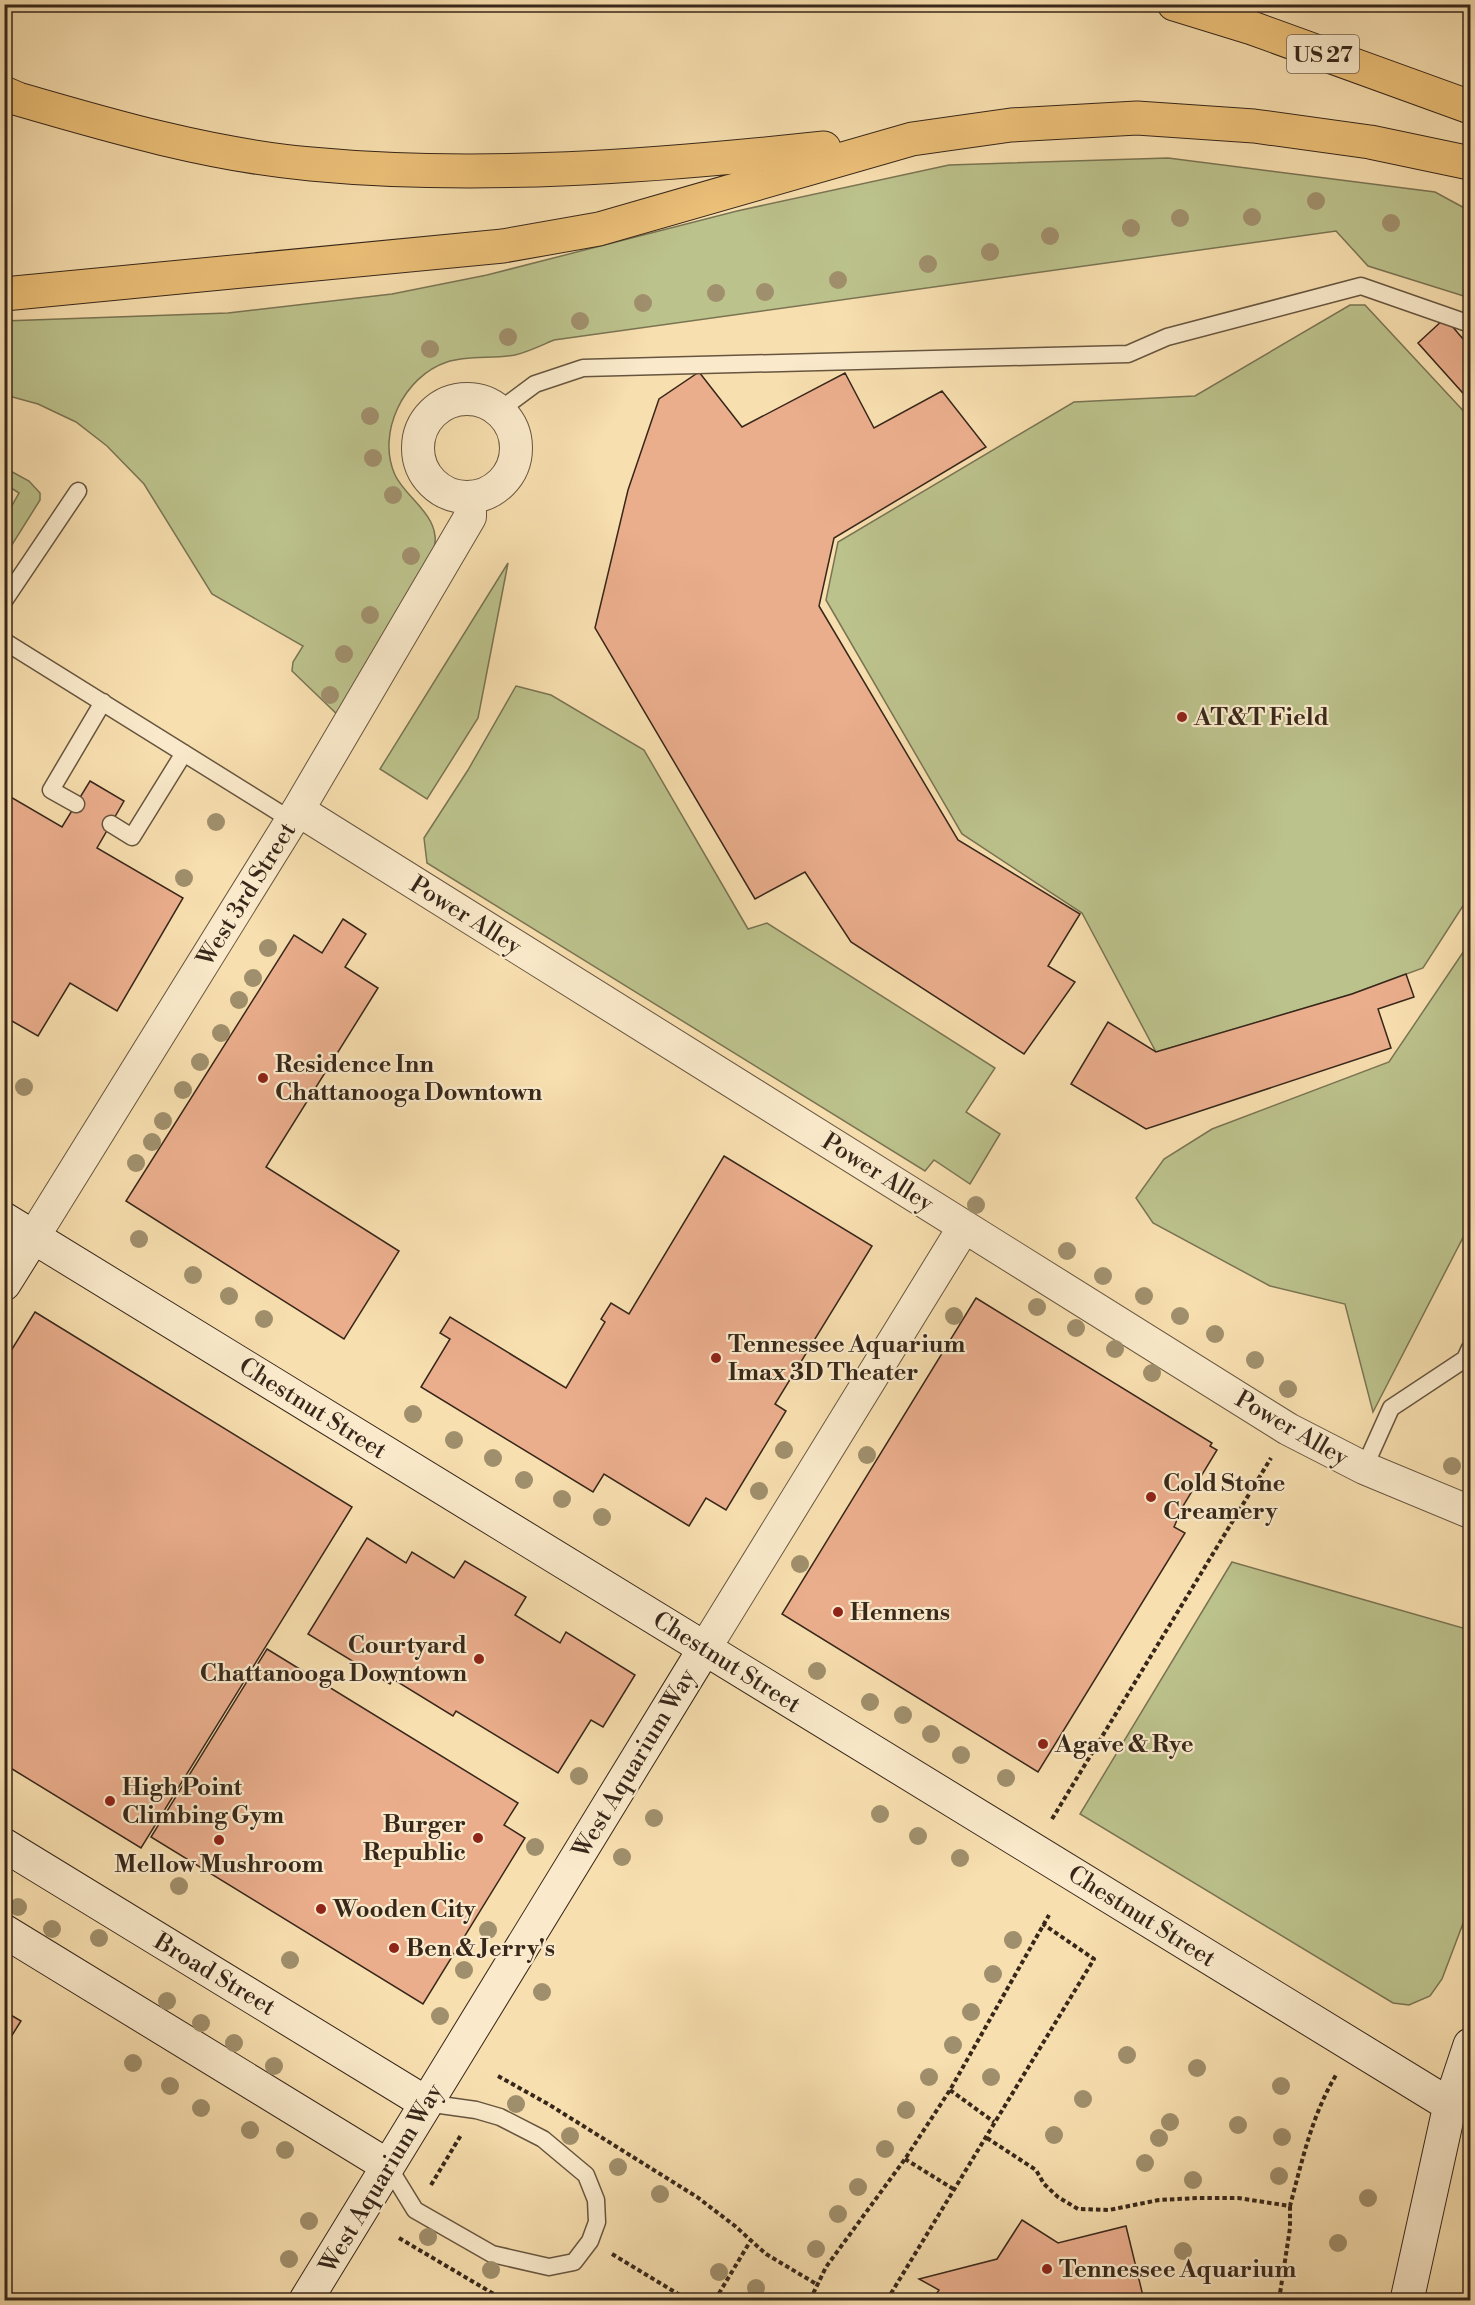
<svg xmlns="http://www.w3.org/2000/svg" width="1475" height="2305" font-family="'Libre Bodoni',serif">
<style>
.green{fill:#bcc28c;stroke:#7a7453;stroke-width:1.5}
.building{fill:#ebae8d;stroke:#37271a;stroke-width:1.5}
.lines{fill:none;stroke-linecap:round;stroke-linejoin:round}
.lane-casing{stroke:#67553f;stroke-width:19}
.street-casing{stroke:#67553f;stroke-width:34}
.secondary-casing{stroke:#37271a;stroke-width:35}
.highway-casing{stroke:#37271a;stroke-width:35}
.path{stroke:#37271a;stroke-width:4;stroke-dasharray:4.5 3;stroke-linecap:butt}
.lane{stroke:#faeacb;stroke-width:16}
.street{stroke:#faeacb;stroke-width:32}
.secondary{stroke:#faeacb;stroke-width:33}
.highway{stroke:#ecc078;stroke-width:33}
.tree{fill:#a08f6c}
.poi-dot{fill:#8f2418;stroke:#faeacb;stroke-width:2}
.labels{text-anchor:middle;stroke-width:4.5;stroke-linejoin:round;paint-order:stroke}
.shield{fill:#faeacb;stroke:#72624f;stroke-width:1.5}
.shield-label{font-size:22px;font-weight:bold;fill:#37271a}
.poi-label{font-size:24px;font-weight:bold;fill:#37271a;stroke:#faeacb;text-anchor:start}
.street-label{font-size:24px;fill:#37271a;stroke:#faeacb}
</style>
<rect width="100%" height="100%" fill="#f8dfaf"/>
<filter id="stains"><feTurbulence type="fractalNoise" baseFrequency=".00333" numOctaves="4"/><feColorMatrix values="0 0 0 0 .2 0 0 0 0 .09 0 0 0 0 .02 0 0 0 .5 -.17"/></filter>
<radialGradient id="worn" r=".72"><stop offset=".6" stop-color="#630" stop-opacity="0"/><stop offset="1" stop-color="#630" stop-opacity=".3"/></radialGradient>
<path class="green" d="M1168 158 1435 192 1470 211V298L1368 266 1336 231 554 340C542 345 528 352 515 355 494 359 467 355 447 362 404 376 376 433 395 475 405 496 433 512 435 536 436 541 434 548 433 554L341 718 292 671 293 662 303 646 212 594 144 484 107 446 76 422 38 404 5 395 4 321 228 313 392 294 487 275 737 211 949 165Z
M1350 305H1365L1470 418V895L1423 968 1352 994 1156 1052 1082 913 962 834 826 600 838 542 1074 402 1195 396Z
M5 468 29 481 40 493V500L5 556V518L19 493 5 484Z
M508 563 478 718 427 799 380 769Z
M516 686 551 695 644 750 748 929 767 923 995 1068 966 1112 1000 1134 970 1184 934 1160 925 1171 427 863 424 838 468 770Z
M1470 942V1224L1373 1412 1345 1304 1270 1286 1153 1223 1136 1198 1164 1159 1212 1129 1389 1062Z
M1232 1562 1470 1630V1905L1442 1979 1430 1996 1409 2005 1393 2003 1080 1814Z"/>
<path class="building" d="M1445 318 1470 347V401L1418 343Z
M699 372 742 427 845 373 874 428 942 391 986 447 834 538 819 606 958 840 1080 914 1048 966 1075 982 1024 1054 851 942 805 872 755 899 595 628 628 490 659 399Z
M90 781 124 801 97 848 183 898 117 1011 70 983 38 1036 12 1021 6 1032 4 793 62 827Z
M343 919 366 934 345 967 378 988 266 1167 399 1251 344 1339 126 1201 294 935 322 953Z
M1406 974 1414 997 1378 1009 1391 1048 1146 1129 1071 1084 1108 1022 1156 1052 1352 994Z
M724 1156 872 1246 775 1404 786 1411 726 1510 706 1498 689 1526 604 1474 593 1492 421 1387 450 1339 440 1333 450 1317 566 1388 605 1322 601 1319 611 1303 629 1314Z
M976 1298 1212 1443 1210 1446 1217 1450 1183 1506 1174 1527 1185 1533 1038 1772 782 1614Z
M35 1312 352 1507 141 1848 4 1764V1362Z
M367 1538 406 1563 412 1552 454 1578 465 1561 526 1597 515 1615 560 1643 566 1632 635 1675 603 1727 591 1720 558 1773 456 1711 453 1716 393 1679 390 1684 308 1634Z
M267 1649 518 1803 504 1825 525 1838 423 2004 151 1837Z
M4 2011 21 2021 4 2048Z
M1022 2220 1058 2243 1126 2226 1143 2296 1150 2300H932L939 2290 919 2279 997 2259Z"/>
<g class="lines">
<g class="lane-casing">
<path id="lane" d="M500 410 535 384 583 368 1128 354 1167 337 1361 286 1470 324
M4 601 78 491
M4 641 291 820
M76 804 51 790 103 702
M111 824 132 837 184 753
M1364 1468 1391 1408 1465 1359 1470 1348
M388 2166 415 2210 492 2254 549 2267 574 2262 590 2241 597 2222 596 2200 586 2175 543 2139 500 2117 476 2110 426 2103"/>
</g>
<g class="street-casing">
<path id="street" d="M418 448a49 49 0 1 1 98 0a49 49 0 1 1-98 0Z
M298 810 1288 1429 1364 1468 1470 1512
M34 1236 298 810 470 517V497
M705 1648 964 1227"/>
</g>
<g class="secondary-casing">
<path id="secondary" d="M4 1219 1450 2105
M4 1284 34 1236
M4 1845 426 2103
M4 1931 388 2166
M306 2300 705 1648
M1407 2300 1450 2105 1470 2045"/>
</g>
<g class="highway-casing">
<path id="highway" d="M1174 4 1252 28 1470 107
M4 93 18 99C114 127 211 155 311 164 481 180 654 166 824 148
M4 294 503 246 599 229 912 139 1011 125 1137 118 1254 126 1370 142 1470 163"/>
</g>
<path class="path" d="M1052 1819 1271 1458
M498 2076 548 2104 697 2197 735 2226 766 2254 818 2285
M950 2090 994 2122
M987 2138 1036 2170 1044 2184 1058 2197 1078 2209 1109 2210 1159 2200 1197 2198H1238L1290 2206C1302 2161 1312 2115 1336 2075
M905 2159 955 2190
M431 2185 461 2135
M399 2238 504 2300
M612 2254 688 2300
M715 2300 751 2240
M810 2300 826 2267 905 2159 950 2090 1049 1915
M887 2300 1094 1959 1043 1924
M1279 2300 1290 2228V2206"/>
<use href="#lane" class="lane"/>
<use href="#street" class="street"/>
<use href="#secondary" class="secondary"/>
<use href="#highway" class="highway"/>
</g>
<g class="tree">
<circle cx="1316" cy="201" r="9"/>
<circle cx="1252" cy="217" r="9"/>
<circle cx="1180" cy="218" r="9"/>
<circle cx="1391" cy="223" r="9"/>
<circle cx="1131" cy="228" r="9"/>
<circle cx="1050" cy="236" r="9"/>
<circle cx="990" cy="252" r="9"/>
<circle cx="928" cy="264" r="9"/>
<circle cx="838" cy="280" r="9"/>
<circle cx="765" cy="292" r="9"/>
<circle cx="716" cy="293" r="9"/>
<circle cx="643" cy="303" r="9"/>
<circle cx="580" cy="321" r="9"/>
<circle cx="508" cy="337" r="9"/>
<circle cx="430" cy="349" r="9"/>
<circle cx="370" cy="416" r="9"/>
<circle cx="373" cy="458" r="9"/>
<circle cx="393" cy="495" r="9"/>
<circle cx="411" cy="556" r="9"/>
<circle cx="370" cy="615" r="9"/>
<circle cx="344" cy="654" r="9"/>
<circle cx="330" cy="695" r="9"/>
<circle cx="216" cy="822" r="9"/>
<circle cx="184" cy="878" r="9"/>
<circle cx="268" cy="948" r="9"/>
<circle cx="253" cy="978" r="9"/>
<circle cx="239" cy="1000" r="9"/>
<circle cx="221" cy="1033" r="9"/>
<circle cx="200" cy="1062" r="9"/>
<circle cx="24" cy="1087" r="9"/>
<circle cx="183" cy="1090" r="9"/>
<circle cx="163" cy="1121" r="9"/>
<circle cx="152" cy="1142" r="9"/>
<circle cx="136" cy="1163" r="9"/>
<circle cx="976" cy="1205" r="9"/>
<circle cx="139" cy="1239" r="9"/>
<circle cx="1067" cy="1251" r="9"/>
<circle cx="193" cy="1275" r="9"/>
<circle cx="1103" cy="1276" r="9"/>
<circle cx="229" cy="1296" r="9"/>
<circle cx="1144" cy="1296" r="9"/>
<circle cx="1037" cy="1307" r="9"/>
<circle cx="954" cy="1316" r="9"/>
<circle cx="1180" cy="1316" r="9"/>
<circle cx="264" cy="1319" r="9"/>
<circle cx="1076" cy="1328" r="9"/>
<circle cx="1215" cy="1334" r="9"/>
<circle cx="1115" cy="1349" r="9"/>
<circle cx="1255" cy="1360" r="9"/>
<circle cx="1152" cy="1373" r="9"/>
<circle cx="1288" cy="1389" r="9"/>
<circle cx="413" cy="1414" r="9"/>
<circle cx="454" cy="1440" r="9"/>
<circle cx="784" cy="1450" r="9"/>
<circle cx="867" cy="1455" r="9"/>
<circle cx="493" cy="1458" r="9"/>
<circle cx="1452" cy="1466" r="9"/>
<circle cx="524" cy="1480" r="9"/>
<circle cx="759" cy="1491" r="9"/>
<circle cx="562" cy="1499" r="9"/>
<circle cx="602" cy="1517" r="9"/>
<circle cx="800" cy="1564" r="9"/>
<circle cx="817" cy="1671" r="9"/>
<circle cx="870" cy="1702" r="9"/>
<circle cx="903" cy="1715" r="9"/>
<circle cx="931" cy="1734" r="9"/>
<circle cx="961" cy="1755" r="9"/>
<circle cx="579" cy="1776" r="9"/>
<circle cx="1006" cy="1778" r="9"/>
<circle cx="880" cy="1814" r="9"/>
<circle cx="654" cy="1818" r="9"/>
<circle cx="918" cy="1836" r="9"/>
<circle cx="535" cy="1847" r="9"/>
<circle cx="622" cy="1857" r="9"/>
<circle cx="960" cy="1858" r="9"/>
<circle cx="179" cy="1886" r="9"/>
<circle cx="18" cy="1907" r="9"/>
<circle cx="52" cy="1929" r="9"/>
<circle cx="488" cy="1930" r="9"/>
<circle cx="99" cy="1938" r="9"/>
<circle cx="1013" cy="1940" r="9"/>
<circle cx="290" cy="1960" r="9"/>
<circle cx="464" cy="1970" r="9"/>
<circle cx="993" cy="1974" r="9"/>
<circle cx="542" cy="1992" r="9"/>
<circle cx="167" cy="2001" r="9"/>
<circle cx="971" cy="2012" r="9"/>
<circle cx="440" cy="2016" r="9"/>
<circle cx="201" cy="2023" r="9"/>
<circle cx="234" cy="2043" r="9"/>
<circle cx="953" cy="2045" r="9"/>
<circle cx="1127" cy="2055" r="9"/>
<circle cx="133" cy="2063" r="9"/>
<circle cx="274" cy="2066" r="9"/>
<circle cx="1197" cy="2068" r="9"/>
<circle cx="929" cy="2077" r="9"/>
<circle cx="991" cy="2077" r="9"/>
<circle cx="170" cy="2086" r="9"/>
<circle cx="1281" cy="2086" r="9"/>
<circle cx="1083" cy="2099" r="9"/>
<circle cx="516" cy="2104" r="9"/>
<circle cx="201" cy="2108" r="9"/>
<circle cx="906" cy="2110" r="9"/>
<circle cx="1170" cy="2122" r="9"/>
<circle cx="1238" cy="2125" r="9"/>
<circle cx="250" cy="2130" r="9"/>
<circle cx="1054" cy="2135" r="9"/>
<circle cx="570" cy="2136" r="9"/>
<circle cx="1282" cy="2137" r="9"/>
<circle cx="1159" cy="2138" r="9"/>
<circle cx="885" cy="2149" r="9"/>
<circle cx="285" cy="2150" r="9"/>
<circle cx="1145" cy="2163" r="9"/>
<circle cx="618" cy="2167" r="9"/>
<circle cx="1279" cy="2176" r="9"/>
<circle cx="1193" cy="2180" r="9"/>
<circle cx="858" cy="2187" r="9"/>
<circle cx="660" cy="2194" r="9"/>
<circle cx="1368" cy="2198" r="9"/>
<circle cx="838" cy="2214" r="9"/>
<circle cx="309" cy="2221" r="9"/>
<circle cx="428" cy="2237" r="9"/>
<circle cx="1338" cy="2243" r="9"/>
<circle cx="816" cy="2249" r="9"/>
<circle cx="1183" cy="2251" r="9"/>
<circle cx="289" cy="2259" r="9"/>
<circle cx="491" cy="2270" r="9"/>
<circle cx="719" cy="2272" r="9"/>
<circle cx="756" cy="2288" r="9"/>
</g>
<g class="poi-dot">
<circle cx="1182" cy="717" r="6"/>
<circle cx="263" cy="1078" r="6"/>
<circle cx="716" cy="1358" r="6"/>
<circle cx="1151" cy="1497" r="6"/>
<circle cx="838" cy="1612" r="6"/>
<circle cx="479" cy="1659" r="6"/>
<circle cx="1043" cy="1744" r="6"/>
<circle cx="110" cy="1801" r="6"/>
<circle cx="478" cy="1838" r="6"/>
<circle cx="219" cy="1840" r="6"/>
<circle cx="321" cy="1909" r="6"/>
<circle cx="394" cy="1948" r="6"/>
<circle cx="1047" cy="2269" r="6"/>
</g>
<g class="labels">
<rect class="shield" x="1287" y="35" width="72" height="38" rx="4.5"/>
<g class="shield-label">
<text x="1323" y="62">US 27</text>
</g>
<g class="poi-label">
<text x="1194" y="725">AT&amp;T Field</text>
<text x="275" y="1072">Residence Inn<tspan x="275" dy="28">Chattanooga Downtown</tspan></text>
<text x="728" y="1352">Tennessee Aquarium<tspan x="728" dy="28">Imax 3D Theater</tspan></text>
<text x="1163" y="1491">Cold Stone<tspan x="1163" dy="28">Creamery</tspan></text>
<text x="850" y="1620">Hennens</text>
<text x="467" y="1653" text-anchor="end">Courtyard<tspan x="467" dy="28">Chattanooga Downtown</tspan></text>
<text x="1055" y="1752">Agave &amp; Rye</text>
<text x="122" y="1795">High Point<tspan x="122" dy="28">Climbing Gym</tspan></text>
<text x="466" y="1832" text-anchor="end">Burger<tspan x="466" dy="28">Republic</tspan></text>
<text x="219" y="1872" text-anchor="middle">Mellow Mushroom</text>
<text x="333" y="1917">Wooden City</text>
<text x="406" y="1956">Ben &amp; Jerry's</text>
<text x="1059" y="2277">Tennessee Aquarium</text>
</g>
<g class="street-label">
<text transform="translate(246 894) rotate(-58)" y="8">West 3rd Street</text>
<text transform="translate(466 915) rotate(32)" y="8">Power Alley</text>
<text transform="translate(878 1172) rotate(32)" y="8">Power Alley</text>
<text transform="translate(313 1408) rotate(32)" y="8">Chestnut Street</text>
<text transform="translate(1292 1428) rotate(30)" y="8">Power Alley</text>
<text transform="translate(727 1662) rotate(32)" y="8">Chestnut Street</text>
<text transform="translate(634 1763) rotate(-59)" y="8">West Aquarium Way</text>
<text transform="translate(1142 1916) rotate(32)" y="8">Chestnut Street</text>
<text transform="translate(215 1974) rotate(31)" y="8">Broad Street</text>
<text transform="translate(381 2178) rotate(-59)" y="8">West Aquarium Way</text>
</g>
</g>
<rect width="1475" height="2305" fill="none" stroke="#f8dfaf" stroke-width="24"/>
<rect x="6" y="6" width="1463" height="2293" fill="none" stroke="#37271a" stroke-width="3"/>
<rect x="12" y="12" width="1451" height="2281" fill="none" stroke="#37271a" stroke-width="1.5"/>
<rect width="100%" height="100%" filter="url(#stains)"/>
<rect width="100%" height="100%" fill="url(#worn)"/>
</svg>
